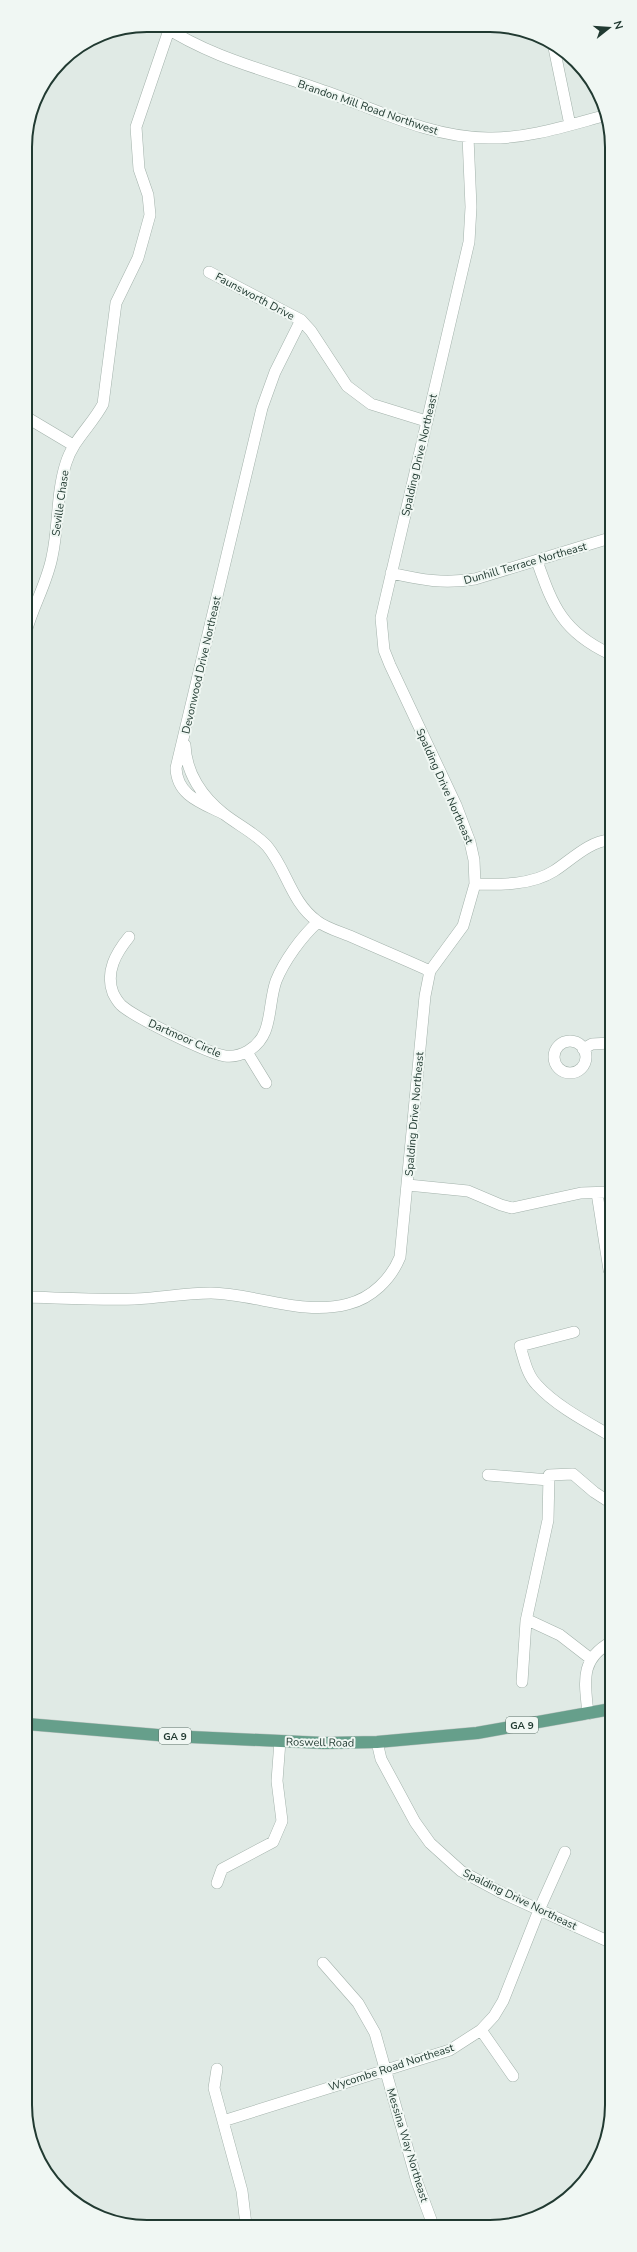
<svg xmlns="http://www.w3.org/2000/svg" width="637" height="2252" font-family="'Nunito Sans',sans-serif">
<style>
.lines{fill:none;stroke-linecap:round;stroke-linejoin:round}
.minor-casing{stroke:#a3b2ab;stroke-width:12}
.major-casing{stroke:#bcc4c1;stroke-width:13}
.minor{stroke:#fff;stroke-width:11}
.major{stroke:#669f8b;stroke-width:12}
.labels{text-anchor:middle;stroke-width:4;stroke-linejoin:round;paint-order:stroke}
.shield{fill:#f0f7f3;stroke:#5f736b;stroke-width:1}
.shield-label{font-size:10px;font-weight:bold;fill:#213a31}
.street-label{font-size:11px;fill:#213a31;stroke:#f0f7f3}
.rim{fill:none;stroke:#213a31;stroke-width:2}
</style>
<rect width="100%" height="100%" fill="#e0eae5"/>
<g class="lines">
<g class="minor-casing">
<path id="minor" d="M162 25C213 59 270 71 327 92 380 111 430 137 488 138 528 139 569 125 607 115
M553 43 570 125
M209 272 301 320 311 331 347 386 371 404 426 421
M26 417 73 445
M537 561C553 607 563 632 610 654
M391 573C422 580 443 584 475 579L610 538
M26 632C33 606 47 583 52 557 59 526 56 494 66 463 73 440 92 425 103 404L116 303 138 258 150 215 148 195 139 169 136 127 169 30
M185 745C186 773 202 797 224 814 238 825 255 833 267 846 287 870 291 902 317 921 326 928 340 932 350 936 377 948 404 959 430 971
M224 814C202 803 177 796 176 768L262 408 275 372 301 320
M475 884C500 885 532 885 554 871 570 861 589 841 610 840
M129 937C116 953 105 972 113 993 115 997 118 1002 121 1005 134 1017 207 1053 225 1056 233 1057 241 1055 248 1051 274 1036 267 1007 276 981 284 961 302 936 318 922
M554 1057a16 16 0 1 1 32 0a16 16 0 1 1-32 0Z
M583 1049 592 1044 611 1043
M247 1052 266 1083
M408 1185 468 1191 501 1205 512 1208 581 1193 611 1192
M597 1193 609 1270
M26 1297C63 1298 99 1300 135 1299 160 1298 185 1293 211 1293 257 1294 302 1316 348 1304 372 1298 391 1279 400 1257L425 996 430 971 463 926 475 884 474 860 470 842 456 805 390 665 384 650 381 618 469 242 471 207 468 137
M574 1332 520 1346C524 1359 527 1375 537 1385 556 1406 587 1422 611 1436
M488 1475 549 1480
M526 1621H530L560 1635 591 1659
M522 1682 526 1621 548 1520 549 1475 573 1474 594 1492 611 1503
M588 1714C585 1682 579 1660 611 1642
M377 1742 381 1759 415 1822 430 1843 461 1871 500 1892 612 1943
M217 1883 222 1869 273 1842 282 1821 277 1781 280 1741
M323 1963 358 2003 375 2033 417 2182 433 2225
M481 2030 513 2076
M217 2069 214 2088 242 2191 246 2225
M223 2121 450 2050 481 2030 494 2016 503 2001 539 1910 565 1852"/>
</g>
<g class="major-casing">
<path id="major" d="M27 1724 169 1736 324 1743 377 1742 477 1733 611 1709"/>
</g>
<use href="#minor" class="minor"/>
<use href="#major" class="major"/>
</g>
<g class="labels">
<g class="shield">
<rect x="506" y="1717" width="32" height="16" rx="3"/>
<rect x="159" y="1728" width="32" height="16" rx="3"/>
</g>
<g class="shield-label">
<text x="522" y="1729">GA 9</text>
<text x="175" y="1740">GA 9</text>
</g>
<g class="street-label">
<text transform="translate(368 107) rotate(19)" y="4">Brandon Mill Road Northwest</text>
<text transform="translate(255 296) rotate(28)" y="4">Faunsworth Drive</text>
<text transform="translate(419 455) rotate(-77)" y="4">Spalding Drive Northeast</text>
<text transform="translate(60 503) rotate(-82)" y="4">Seville Chase</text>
<text transform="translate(525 563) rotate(-16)" y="4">Dunhill Terrace Northeast</text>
<text transform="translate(201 665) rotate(-77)" y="4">Devonwood Drive Northeast</text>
<text transform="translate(445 786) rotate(66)" y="4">Spalding Drive Northeast</text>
<text transform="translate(185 1038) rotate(24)" y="4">Dartmoor Circle</text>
<text transform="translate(414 1114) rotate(-85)" y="4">Spalding Drive Northeast</text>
<text transform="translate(320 1742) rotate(1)" y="4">Roswell Road</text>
<text transform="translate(520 1899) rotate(26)" y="4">Spalding Drive Northeast</text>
<text transform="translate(391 2067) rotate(-18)" y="4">Wycombe Road Northeast</text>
<text transform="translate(408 2145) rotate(73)" y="4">Messina Way Northeast</text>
</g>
</g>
<path d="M0 0H637V2252H0ZM147 32H490A115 115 0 0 1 605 147V2105A115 115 0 0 1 490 2220H147A115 115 0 0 1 32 2105V147A115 115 0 0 1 147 32Z" fill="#f0f7f3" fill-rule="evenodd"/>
<path class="rim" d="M147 32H490A115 115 0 0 1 605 147V2105A115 115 0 0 1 490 2220H147A115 115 0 0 1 32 2105V147A115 115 0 0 1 147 32Z"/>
<g transform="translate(609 28) rotate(73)" stroke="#f0f7f3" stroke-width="3" paint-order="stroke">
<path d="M0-3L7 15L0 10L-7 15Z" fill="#213a31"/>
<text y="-6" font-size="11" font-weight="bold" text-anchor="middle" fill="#213a31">N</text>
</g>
</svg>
